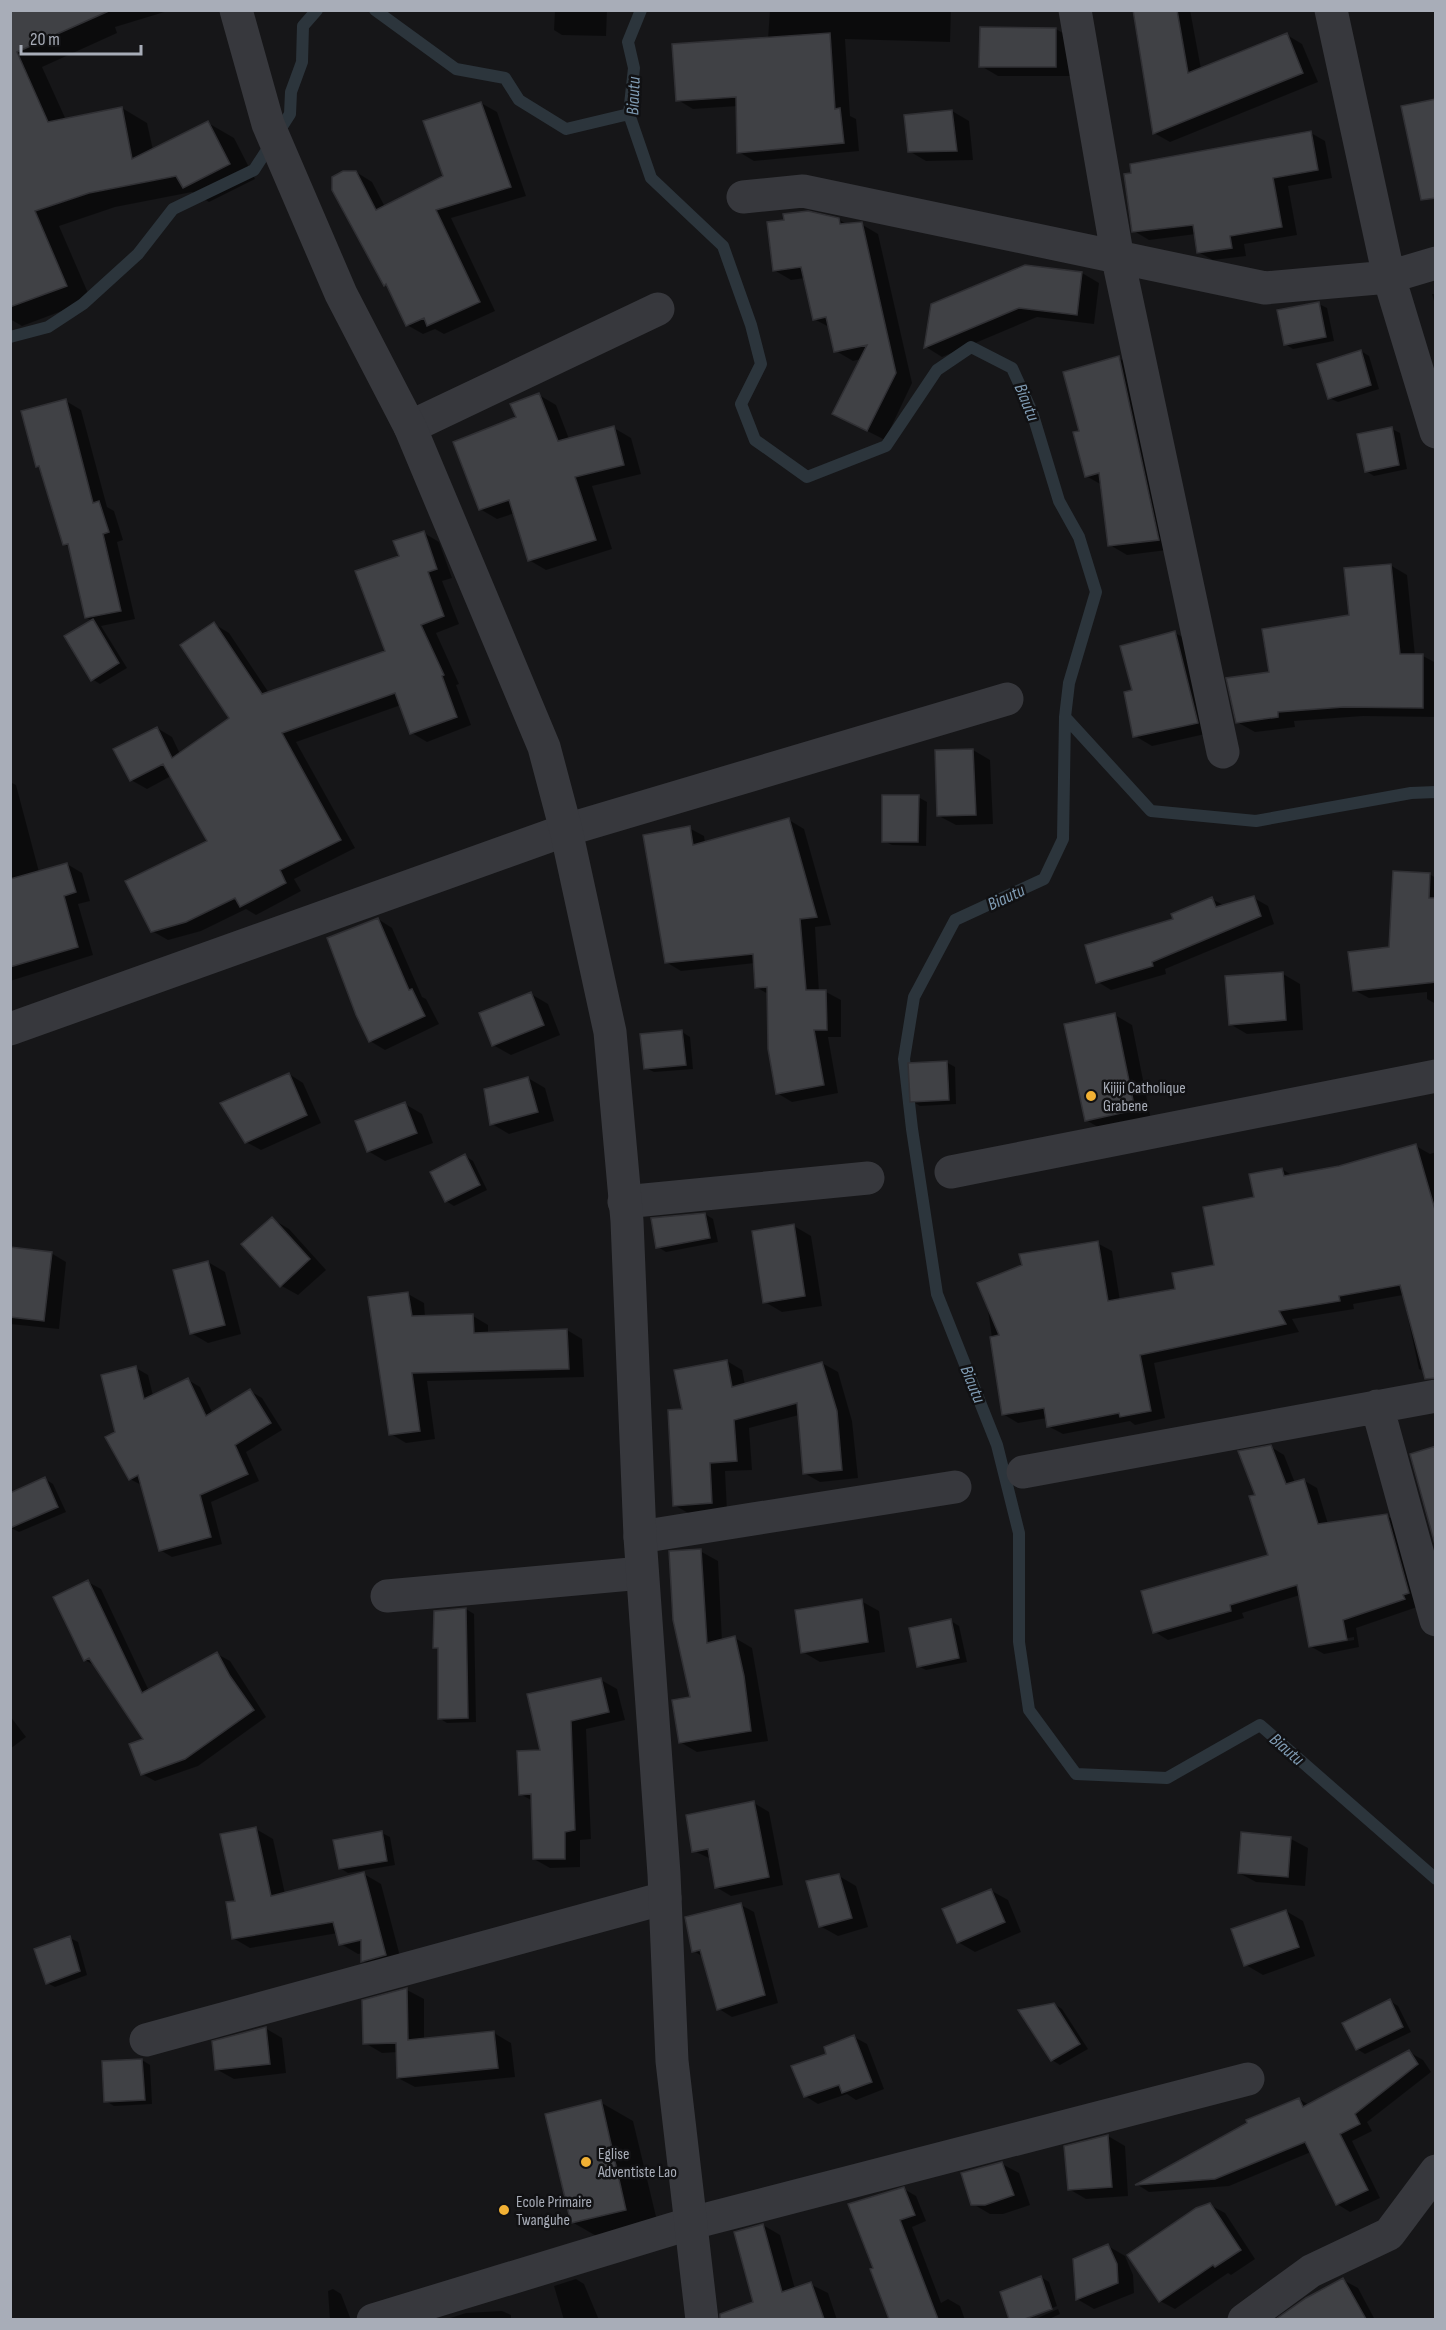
<svg xmlns="http://www.w3.org/2000/svg" width="1446" height="2330" font-family="'Sofia Sans Condensed',sans-serif">
<style>
.shadow{fill:#0007;fill-rule:evenodd}
.lines{fill:none;stroke-linecap:round;stroke-linejoin:round}
.stream{stroke:#2c353c;stroke-width:12}
.building{fill:#404145;stroke:#303034;stroke-width:1.5}
.minor{stroke:#37383d;stroke-width:33}
.tertiary{stroke:#37383d;stroke-width:33}
.poi-dot{fill:#f2b134;stroke:#111113;stroke-width:2}
.labels{text-anchor:middle;stroke-width:5;stroke-linejoin:round;paint-order:stroke}
.poi-label{font-size:16px;fill:#a8adb8;stroke:#111113;text-anchor:start}
.water-label{font-size:18px;font-style:italic;fill:#7f9bb3;stroke:#111113}
</style>
<rect width="100%" height="100%" fill="#161618"/>
<path class="shadow" d="M10 10H171L115 27 117 33 42 67 66 120 122 108 147 123 153 150 208 123 234 138 255 179 209 202 192 192 115 207 59 226 91 300 22 326 10 319Z
M555 10H607L606 36 562 35 554 30Z
M770 10H951L950 42 845 39 850 116 856 119 859 151 754 161 739 152 738 106 693 109 678 100 768 39Z
M1130 10H1190L1201 69 1287 35 1302 44 1318 82 1170 142 1154 133 1135 14Z
M1056 29 1073 39 1072 76H998L981 66Z
M481 103 497 112 526 196 451 218 495 311 444 334 435 329 423 334 407 325 389 287 385 284 356 172 372 182 385 207 444 177Z
M952 111 969 121 973 160 926 161 909 151Z
M1311 133 1325 141 1332 178 1288 186 1297 235 1244 244 1246 256 1213 260 1198 252 1196 234 1149 240 1134 231Z
M838 219 848 225 861 224 878 234 912 383 885 440 834 414 861 359 853 361 836 351 831 328 814 319 805 278 791 280 774 270Z
M1082 273 1099 283 1094 324 1037 317 942 357 926 347 933 305Z
M1432 294H1436V308Z
M1319 304 1327 308 1334 341 1293 349 1285 344Z
M1361 351 1369 356 1379 389 1338 402 1329 398Z
M1119 358 1136 368 1175 549 1127 555 1110 545 1102 485 1086 476 1081 432Z
M539 395 556 405 569 439 614 428 631 438 641 474 592 486 612 549 546 570 529 560 515 513 497 519 480 509 517 418Z
M66 401 81 410 107 507 114 511 123 540 117 542 135 619 101 626 127 668 100 684 92 679V621L86 617 70 548 64 544 41 468 37 466Z
M1392 429 1400 433 1407 469 1374 476 1366 471Z
M424 533 439 542 452 578 442 581 459 624 436 633 459 684 456 685 471 725 427 742 412 733 401 705 296 742 355 848 294 879 301 891 256 915 246 909 201 931 168 940 152 931 209 842 171 776 147 789 131 780 157 728 172 737 180 754 231 719 214 624 229 633 269 693 387 652 400 557Z
M1390 565 1407 575 1415 656H1423L1436 663V717L1363 716 1294 721 1295 727 1255 732 1237 722 1271 674 1350 616Z
M1175 633 1192 642 1214 732 1152 746 1135 736 1134 691Z
M973 750 990 760 993 824 956 825 939 816Z
M10 782 16 785 39 872 67 864 82 873 90 901 78 904 93 955 10 981Z
M918 797 927 802 926 846 892 845 884 841Z
M789 820 804 829 831 925 815 927 819 992H826L841 1000V1037H828L838 1093 792 1102 777 1093 768 994 756 987 755 963 681 971 666 962 689 828 704 836 705 843Z
M1429 874 1436 878V1004L1427 999V992L1369 998 1354 990 1390 948Z
M1254 898 1268 906 1274 924 1165 969 1166 974 1111 990 1098 982 1175 920 1212 899 1225 906Z
M378 919 392 928 422 997 426 999 439 1024 385 1050 370 1041Z
M1283 974 1300 984 1303 1030 1247 1034 1230 1024Z
M531 994 548 1004 560 1035 511 1055 493 1045Z
M1115 1015 1132 1025 1151 1120 1103 1130 1086 1120Z
M682 1032 690 1037 693 1069 654 1072 646 1068Z
M946 1062 955 1067 956 1104 920 1106 912 1101Z
M289 1074 303 1083 321 1123 261 1150 246 1142Z
M528 1078 545 1088 554 1121 509 1134 492 1124Z
M405 1104 422 1114 433 1143 385 1161 368 1151Z
M1416 1146 1430 1154 1436 1152V1377L1419 1369 1403 1295 1353 1304 1354 1309 1292 1319 1299 1332 1154 1363 1165 1418 1135 1425 1130 1421 1063 1434 1048 1426 1047 1418 1018 1423 1003 1414 987 1303 1097 1243 1112 1251 1120 1301 1177 1290 1216 1267 1256 1198 1282 1169 1293 1176 1340 1167Z
M465 1156 473 1161 487 1190 454 1206 446 1201Z
M705 1214 713 1219 718 1242 666 1252 658 1247Z
M272 1219 289 1229 326 1270 298 1295 280 1285Z
M794 1226 811 1236 822 1306 782 1312 765 1302Z
M10 1248 51 1253 66 1262 59 1329 10 1324Z
M208 1262 225 1272 241 1334 208 1343 191 1333Z
M408 1294 424 1303 425 1317 473 1316 488 1325V1334L567 1330 582 1339 584 1377 427 1381 435 1439 406 1443 391 1434Z
M727 1361 742 1370 745 1385 822 1363 838 1372 852 1421 858 1478 820 1482 804 1473 799 1415 749 1428 752 1470 725 1471 727 1511 690 1514 674 1505 684 1411Z
M136 1368 148 1375 153 1396 188 1380 200 1387 213 1414 250 1391 262 1398 282 1430 246 1452 259 1481 211 1502 222 1544 172 1557 160 1550 143 1486 130 1479 117 1433Z
M1271 1447 1284 1455 1295 1483 1303 1480 1317 1488 1328 1524 1387 1516 1400 1523 1423 1605 1356 1628 1359 1647 1324 1654 1310 1646 1300 1595 1242 1613 1244 1618 1168 1640 1155 1632 1270 1556 1257 1496ZM1354 1637V1640L1320 1646V1643Z
M45 1479 53 1484 66 1512 19 1532 11 1528Z
M700 1551 718 1561 722 1641 735 1638 752 1648 768 1741 697 1752 680 1742 692 1699Z
M88 1582 101 1589 149 1691 217 1654 230 1661 266 1717 198 1766 155 1781 142 1774 146 1740 97 1667 85 1660Z
M861 1601 879 1611 885 1652 820 1662 803 1652Z
M466 1609 474 1614 476 1722 447 1723 439 1718V1649L435 1647Z
M951 1621 959 1626 967 1662 926 1670 918 1666Z
M601 1680 617 1689 625 1720 586 1729 591 1839 580 1840V1867L550 1868 534 1859 533 1801 520 1794 542 1752Z
M10 1716 26 1737 10 1749Z
M754 1803 769 1812 783 1885 731 1896 716 1887 711 1859 694 1851Z
M256 1829 273 1839 285 1894 364 1874 381 1884 402 1964 380 1971 363 1961V1953L358 1954 341 1944 338 1933 250 1948 233 1938Z
M382 1833 390 1837 395 1865 348 1873 340 1868Z
M1291 1839 1308 1848 1305 1886 1256 1882 1239 1873Z
M839 1876 856 1886 868 1927 838 1936 820 1926Z
M990 1890 1008 1900 1021 1932 975 1952 958 1942Z
M741 1905 754 1912 778 2003 732 2017 719 2009 703 1957 694 1951Z
M1286 1911 1303 1921 1315 1956 1263 1975 1246 1965Z
M70 1938 78 1942 87 1975 55 1987 47 1983Z
M407 1990 424 1999V2040L494 2033 511 2043 515 2077 415 2087 398 2078V2052L382 2053 365 2043Z
M1390 2001 1398 2006 1411 2032 1365 2054 1357 2049Z
M1054 2004 1062 2009 1088 2049 1060 2065 1052 2060 1020 2011Z
M265 2028 282 2038 286 2073 234 2079 216 2069Z
M854 2037 867 2044 884 2089 856 2100 847 2094 818 2104 805 2096Z
M1409 2052 1423 2060 1431 2072 1367 2122 1372 2131 1352 2141 1380 2198 1350 2212 1337 2204 1311 2152 1229 2186 1149 2192 1138 2185 1249 2123 1299 2099 1309 2105Z
M142 2060 150 2065 152 2104 114 2106 106 2101Z
M600 2102 633 2121 659 2229 605 2241 572 2222Z
M1108 2136 1125 2146 1128 2196 1086 2199 1069 2189Z
M1002 2164 1019 2173 1030 2205 1003 2214H990L973 2204Z
M904 2189 916 2196 926 2221 912 2227 941 2303 948 2299 960 2306 965 2320H891L872 2270 875 2268Z
M1210 2205 1225 2213 1255 2259 1231 2275 1228 2273 1175 2309 1160 2301Z
M763 2225 780 2235 795 2289 810 2284 828 2293 837 2320H760L752 2296Z
M1108 2246 1125 2256 1133 2275 1134 2293 1094 2309 1077 2299Z
M1041 2277 1049 2282 1057 2306 1025 2320H1011L1002 2293Z
M576 2279 584 2284 599 2320H564L554 2286Z
M1343 2280 1358 2288 1375 2320H1294L1290 2312Z
M333 2289 341 2294 351 2320H330L328 2291Z
M1058 2309 1060 2314 1047 2320H1033Z
M502 2311 511 2315V2320H444L466 2313Z"/>
<g class="lines">
<path class="stream" d="M375 10 456 69 505 78 519 100 566 129 629 114
M641 10 628 42 634 68 629 114 651 178 723 246 751 325 761 364 741 404 755 440 807 477 886 446 937 370 971 347 1012 368 1032 412 1059 501 1079 537 1096 592 1069 683 1065 717 1063 839 1044 879 955 920 914 997 904 1059 912 1129 937 1294 997 1445 1019 1533V1642L1029 1710 1076 1774 1167 1778 1260 1725 1436 1879
M10 337 48 327 83 304 138 254 173 209 254 170 290 114 291 92 302 62 303 26 317 10
M1065 717 1151 811 1256 821 1411 793 1436 792"/>
</g>
<path class="building" d="M10 10H111L17 52 48 122 122 107 132 159 208 121 230 164 183 188 176 176 89 193 35 211 67 286 10 307Z
M1133 10H1177L1188 73 1287 33 1303 73 1153 134Z
M980 27 1056 28V67H979Z
M830 33 835 109 840 108 844 143 737 153 736 97 676 101 672 44Z
M1436 99V198L1421 200 1401 106Z
M481 102 511 187 436 210 480 302 427 326 424 318 406 326 386 284 384 286 332 190V177L343 171H356L376 210 443 176 423 121Z
M952 110 957 151 908 152 904 115Z
M1311 131 1318 170 1273 178 1282 227 1230 236 1232 248 1197 253 1193 225 1132 232 1124 174 1131 173 1130 164Z
M808 211 839 218 840 224 862 222 896 373 867 431 832 414 867 345 834 352 826 317 813 320 801 267 773 271 767 222 784 220 783 214Z
M1025 265 1082 272 1077 315 1019 308 924 348 931 304Z
M1319 302 1326 337 1284 345 1277 310Z
M1361 350 1371 385 1328 399 1317 364Z
M1119 356 1159 540 1108 546 1099 473 1085 477 1073 432 1079 431 1063 372Z
M539 393 558 441 614 426 624 465 575 477 596 540 528 561 509 500 479 510 453 442 516 417 510 404Z
M66 399 93 503 99 501 109 532 103 534 121 611 85 618 68 544 63 545 39 466 36 467 21 411Z
M1392 427 1399 465 1365 472 1357 434Z
M424 531 437 569 428 572 444 616 421 625 444 675 442 676 457 717 410 734 395 693 282 733 341 840 280 870 286 883 240 907 235 898 186 922 151 932 125 881 207 841 163 764 130 781 113 749 157 727 172 758 229 718 180 645 214 622 262 694 385 651 355 571 399 556 393 541Z
M1391 564 1400 654H1423V708L1344 707 1278 712V717L1236 723 1226 678 1269 672 1262 629 1349 615 1344 568Z
M93 619 119 663 91 681 64 636Z
M1175 631 1198 723 1133 737 1124 692 1132 690 1120 646Z
M973 749 976 815 937 816 935 750Z
M882 795H919L918 842H882Z
M789 818 817 917 800 919 806 990H826L827 1030H814L824 1085 776 1094 768 1049 767 987 755 988 753 954 665 963 643 835 690 826 693 845Z
M67 863 76 892 64 896 78 947 10 967V879Z
M1393 871 1430 873 1429 898H1436V982L1353 991 1348 952 1389 947Z
M1254 896 1261 916 1152 962 1153 966 1096 983 1085 945 1173 919 1171 914 1212 897 1216 907Z
M378 918 409 990 412 989 425 1016 369 1042 356 1015 327 938Z
M1283 972 1286 1020 1229 1025 1225 976Z
M531 992 544 1025 492 1046 479 1013Z
M1115 1013 1135 1110 1085 1121 1064 1024Z
M682 1030 686 1065 644 1069 640 1034Z
M947 1061 949 1100 910 1102 908 1063Z
M289 1073 307 1115 245 1143 220 1103Z
M528 1077 538 1112 490 1125 484 1089Z
M405 1102 417 1133 367 1152 355 1121Z
M1416 1144 1436 1213V1378L1425 1379 1400 1285 1339 1296 1340 1301 1279 1311 1286 1324 1140 1355 1151 1411 1120 1417 1119 1413 1047 1427 1044 1408 1002 1415 990 1337 999 1335 977 1283 1022 1265 1019 1254 1098 1241 1108 1301 1175 1289 1172 1273 1214 1265 1203 1207 1254 1197 1249 1174 1282 1168 1284 1176 1339 1166Z
M465 1154 480 1185 445 1202 430 1172Z
M705 1213 710 1238 656 1248 651 1218Z
M272 1217 310 1259 280 1287 241 1244Z
M794 1224 805 1296 763 1303 752 1231Z
M10 1247 52 1252 44 1321 10 1317Z
M208 1261 225 1325 190 1334 173 1270Z
M408 1292 412 1316 473 1314 474 1333 567 1329 569 1369 412 1373 420 1431 389 1435 368 1297Z
M727 1360 732 1387 822 1362 837 1411 842 1470 803 1474 797 1403 734 1420 737 1461 710 1463 712 1503 673 1506 668 1410 682 1409 674 1370Z
M136 1366 144 1399 188 1378 206 1416 250 1389 271 1423 235 1445 248 1474 200 1495 211 1537 159 1551 138 1475 129 1480 105 1437 115 1432 101 1375Z
M1271 1445 1286 1484 1304 1479 1318 1524 1387 1514 1409 1593 1403 1595 1405 1599 1343 1620 1347 1640 1309 1647 1297 1585 1230 1605 1231 1611 1153 1633 1141 1591 1268 1555 1249 1496 1255 1495 1238 1451Z
M1436 1446V1548L1410 1454Z
M45 1477 58 1507 10 1528V1493Z
M701 1549 707 1643 735 1636 744 1676 751 1731 679 1743 672 1700 690 1697 673 1620 669 1551Z
M88 1580 142 1693 217 1652 230 1676 254 1710 185 1759 141 1775 129 1744 143 1739 89 1658 84 1661 53 1597Z
M862 1599 868 1642 801 1653 795 1610Z
M466 1608 468 1718 438 1719V1648H433L434 1611Z
M951 1619 959 1658 917 1667 909 1628Z
M601 1678 609 1712 571 1721 575 1830 565 1832V1859H533L531 1794 519 1795 517 1751 540 1750 527 1694Z
M754 1801 769 1877 715 1888 708 1849 692 1852 686 1815Z
M256 1827 271 1896 364 1872 386 1955 361 1962V1940L339 1945 333 1922 232 1939 226 1902 235 1901 220 1834Z
M382 1831 387 1861 339 1869 333 1840Z
M1241 1832 1291 1837 1288 1877 1238 1873Z
M839 1874 852 1918 819 1927 806 1881Z
M991 1889 1005 1922 957 1943 942 1909Z
M741 1903 765 1995 717 2010 700 1950 692 1952 685 1917Z
M1286 1910 1299 1947 1244 1966 1231 1929Z
M70 1936 80 1971 46 1984 34 1949Z
M407 1988 408 2040 494 2031 498 2068 397 2078 396 2043 363 2044 362 2000Z
M1390 1999 1403 2027 1356 2050 1342 2023Z
M1054 2003 1080 2044 1051 2061 1018 2010Z
M266 2027 270 2064 215 2070 212 2041Z
M854 2035 872 2082 842 2093 839 2085 804 2097 791 2066 826 2054 824 2047Z
M1409 2050 1418 2064 1355 2114 1360 2124 1340 2134 1368 2190 1336 2205 1305 2142 1215 2179 1135 2185 1247 2123 1246 2120 1299 2098 1303 2107Z
M142 2059 145 2100 104 2102 102 2061Z
M601 2100 626 2210 571 2223 545 2114Z
M1108 2135 1112 2187 1068 2190 1064 2146Z
M1002 2162 1014 2195 985 2205H971L961 2173Z
M904 2187 915 2215 900 2220 938 2319H889L870 2269 873 2268 848 2204Z
M1210 2203 1241 2250 1215 2267 1213 2265 1159 2302 1127 2255 1196 2208Z
M763 2224 782 2292 811 2282 824 2319H720V2314L753 2302 734 2232Z
M1108 2244 1117 2264 1118 2283 1076 2300 1073 2259Z
M1041 2276 1052 2309 1025 2319H1009L1000 2292Z
M1343 2278 1366 2319H1276L1306 2298Z"/>
<g class="lines">
<path class="minor" d="M1075 10 1118 259 1223 752
M1331 10 1389 277 1436 432
M743 197 803 191 1265 288 1389 277 1436 263
M410 427 658 309
M10 1029 566 830 1007 699
M951 1172 1436 1076
M624 1202 868 1178
M1377 1406 1436 1620
M1023 1472 1436 1396
M640 1537 955 1487
M387 1596 642 1573
M146 2040 665 1898
M373 2320 692 2223 1248 2079
M1244 2320 1311 2271 1389 2234 1436 2171"/>
<path class="tertiary" d="M236 10 268 124 341 294 410 427 544 747 566 830 610 1032 627 1221 640 1537 664 1874 672 2061 702 2320"/>
</g>
<g class="poi-dot">
<circle cx="1091" cy="1096" r="6"/>
<circle cx="586" cy="2162" r="6"/>
<circle cx="504" cy="2210" r="6"/>
</g>
<g class="labels">
<g class="poi-label">
<text x="1103" y="1093">Kijiji Catholique<tspan x="1103" dy="18">Grabene</tspan></text>
<text x="598" y="2159">Eglise<tspan x="598" dy="18">Adventiste Lao</tspan></text>
<text x="516" y="2207">Ecole Primaire<tspan x="516" dy="18">Twanguhe</tspan></text>
</g>
<g class="water-label">
<text transform="translate(633 96) rotate(-88)" y="6">Biautu</text>
<text transform="translate(1027 402) rotate(68)" y="6">Biautu</text>
<text transform="translate(1006 897) rotate(-25)" y="6">Biautu</text>
<text transform="translate(973 1384) rotate(68)" y="6">Biautu</text>
<text transform="translate(1287 1749) rotate(41)" y="6">Biautu</text>
</g>
</g>
<rect width="1446" height="2330" fill="none" stroke="#a8adb8" stroke-width="24"/>
<path d="M21 45v9h120v-9" fill="none" stroke="#a8adb8" stroke-width="3"/>
<text x="30" y="45" font-size="18" fill="#a8adb8" stroke="#111113" stroke-width="4.5" paint-order="stroke">20 m</text>
</svg>
